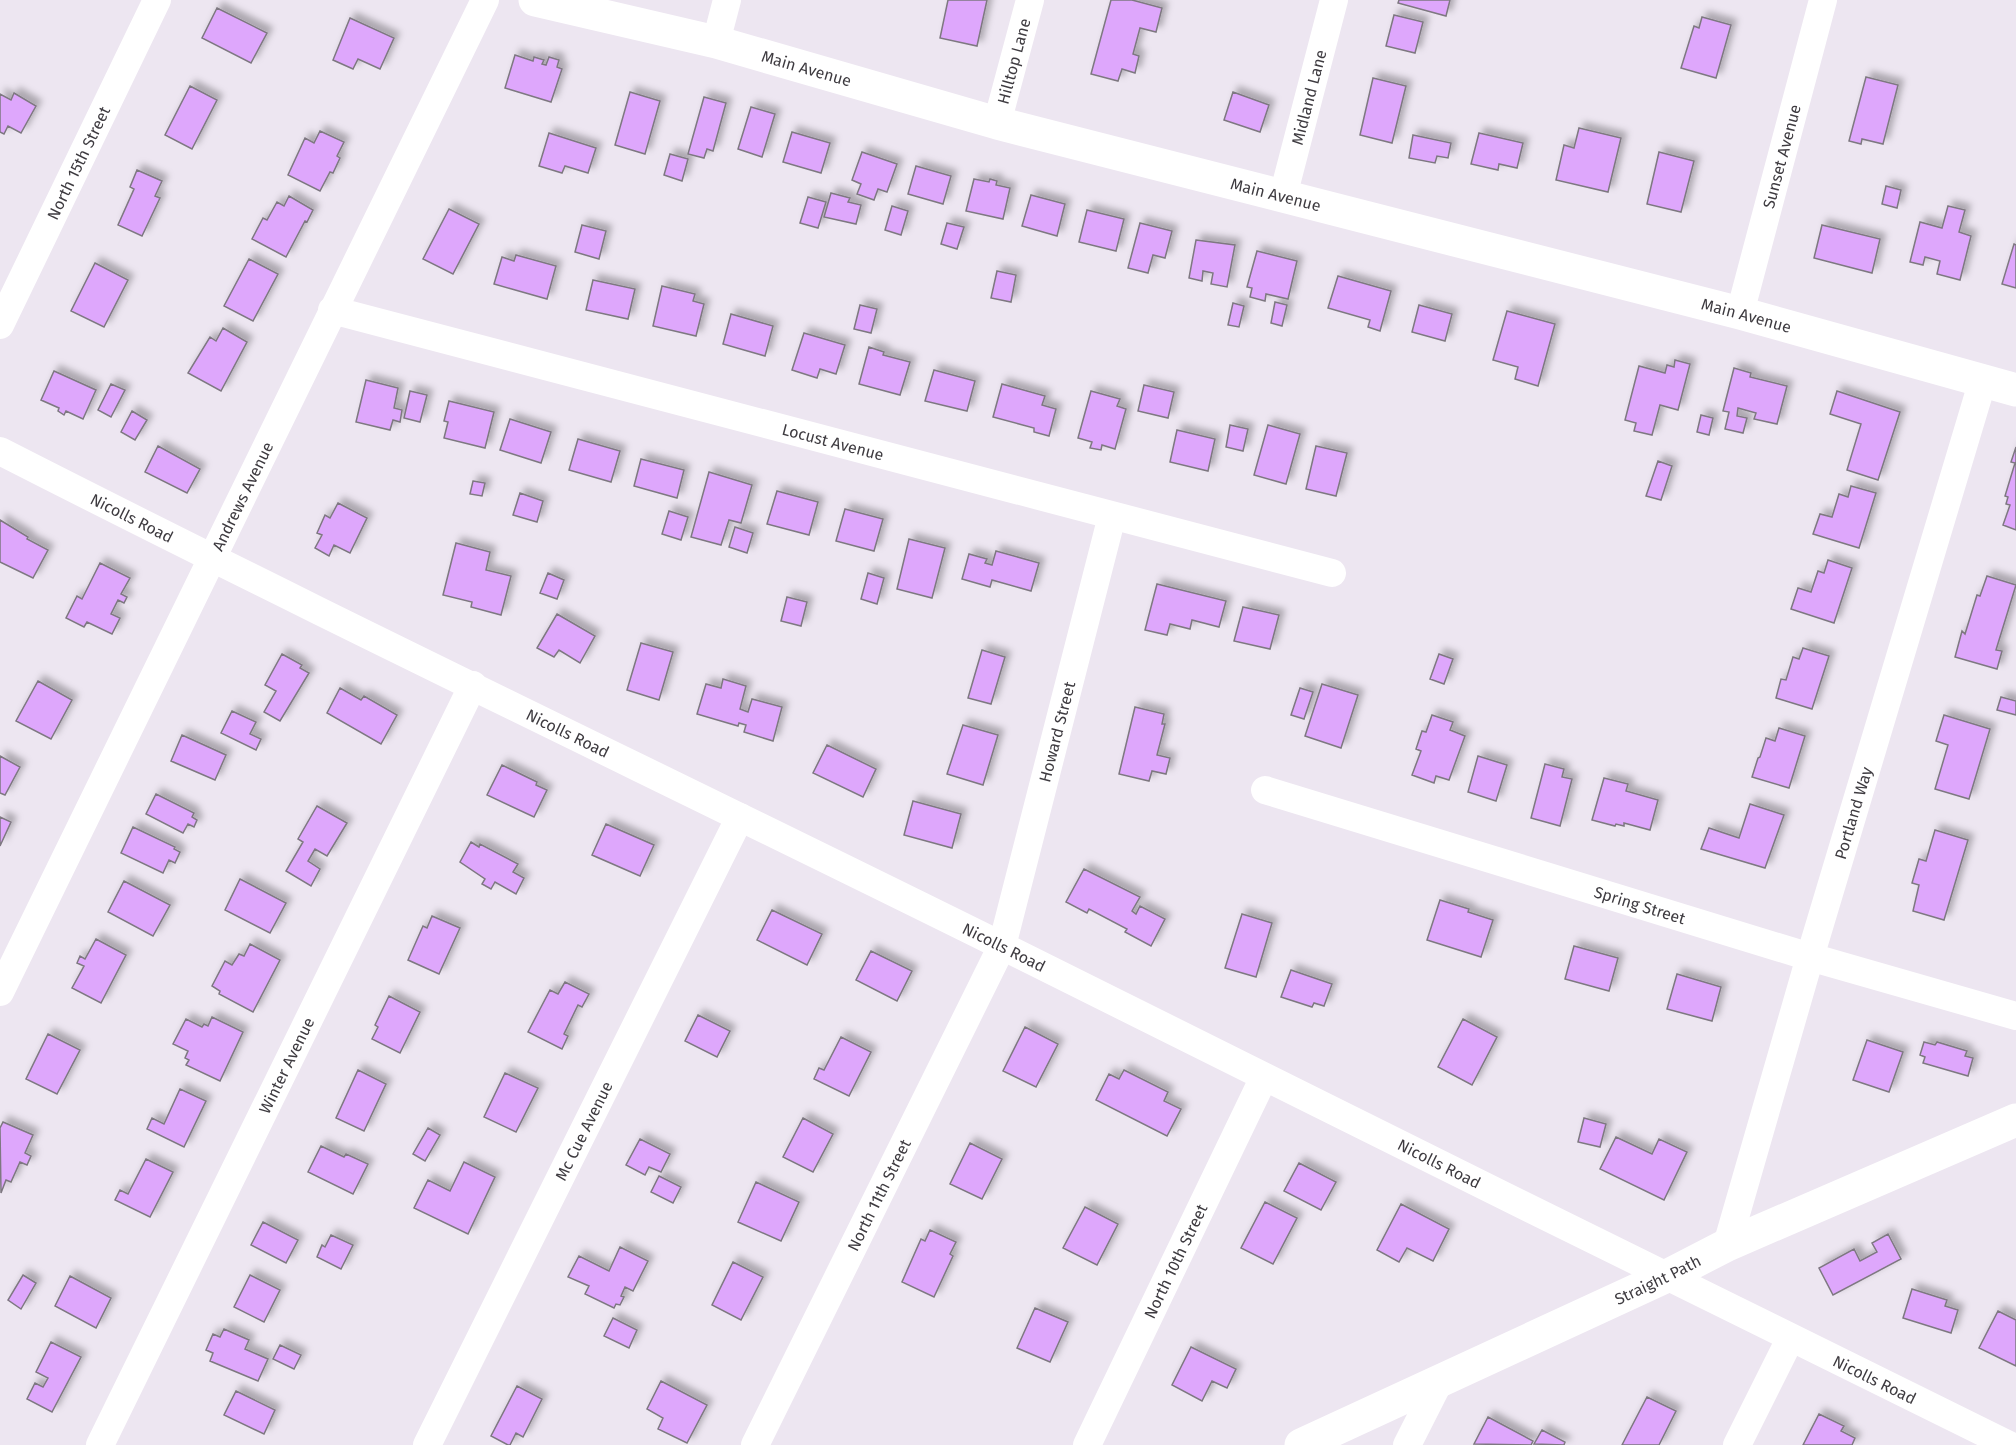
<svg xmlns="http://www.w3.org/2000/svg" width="2016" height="1445" font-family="'Fira Sans',sans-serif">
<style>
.building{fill:#dea7fc;stroke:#7e7881;stroke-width:1.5;filter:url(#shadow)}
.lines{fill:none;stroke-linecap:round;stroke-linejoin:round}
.minor{stroke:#fff;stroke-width:28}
.tertiary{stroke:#fff;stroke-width:33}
.secondary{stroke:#fff;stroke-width:33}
.labels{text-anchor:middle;stroke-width:5;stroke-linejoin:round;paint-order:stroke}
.street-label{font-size:16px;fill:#3e3b40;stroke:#fff}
</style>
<defs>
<filter id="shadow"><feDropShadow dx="5.5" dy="-5.5" stdDeviation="3" flood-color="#0004"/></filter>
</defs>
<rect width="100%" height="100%" fill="#ede6f1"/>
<path class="building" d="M948 0H987L977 46 940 38Z
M1111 0H1132L1162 8 1156 32 1140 28 1133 54 1139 56 1135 73 1122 69 1118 81 1091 74Z
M1399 0H1450L1446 16 1398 3Z
M217 8 267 33 251 63 202 38Z
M1394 15 1423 22 1415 53 1386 46Z
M1702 17 1731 25 1716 78 1681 68 1694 26 1699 28Z
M350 18 394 38 380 69 358 59 353 69 333 60Z
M515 55 533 61 534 57 544 60 542 64 546 65 549 57 559 60 557 67 562 69 551 102 505 88Z
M1866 77 1898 85 1883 144 1862 139 1861 144 1849 141Z
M1373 78 1406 86 1392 143 1360 135Z
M190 86 217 100 192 149 165 135Z
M630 92 660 101 645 154 615 145Z
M1233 92 1269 105 1260 132 1224 120Z
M14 93 36 106 21 133 8 126 4 134 0 132V94L11 100Z
M704 97 726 103 713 151 707 149 704 158 688 154Z
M751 107 775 114 762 157 738 149Z
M1579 128 1621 138 1608 192 1556 180 1564 145 1574 148Z
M320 131 344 142 337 156 340 158 333 173 330 172 320 191 288 175 305 138 314 143Z
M792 132 830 143 821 173 783 162Z
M549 133 596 148 588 173 565 166 562 173 539 166Z
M1479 133 1523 143 1517 168 1499 164 1498 170 1471 164Z
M1413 135 1451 143 1448 158 1437 156 1435 163 1409 158Z
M862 152 897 164 887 192 878 189 874 200 857 194 861 184 852 180Z
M1659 152 1694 161 1681 212 1647 204Z
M670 154 688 159 682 181 664 175Z
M916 166 951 176 943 204 908 194Z
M137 170 162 181 155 196 160 198 142 236 118 225 134 189 130 187Z
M974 179 989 182 990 179 997 181 996 185 1010 188 1003 219 966 211Z
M1886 186 1901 190 1897 208 1882 204Z
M831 193 850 198 848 202 861 205 856 224 824 217Z
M1031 195 1065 204 1057 236 1022 226Z
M289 196 313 210 307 222 305 221 286 257 252 239 263 218 267 220 277 202 284 206Z
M808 197 826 202 818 228 800 223Z
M892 206 908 211 901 235 885 230Z
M1948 206 1965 210 1959 232 1971 236 1960 280 1937 274 1940 261 1925 257 1923 265 1910 262 1920 222 1942 228Z
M449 209 479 224 453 274 423 259Z
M1087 210 1124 219 1116 251 1079 242Z
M947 223 964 227 957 249 941 244Z
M1140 223 1172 231 1165 258 1153 255 1148 273 1128 268Z
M582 225 606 231 599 259 575 252Z
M1822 225 1880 239 1872 273 1814 258Z
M1196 240 1235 245 1227 287 1211 284 1213 273 1203 271 1202 281 1189 278Z
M2014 244 2016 245V288L2002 284Z
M1257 251 1297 261 1288 299 1266 294 1265 301 1250 297 1252 288 1247 287Z
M516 255 556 266 547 299 494 284 502 257 514 261Z
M249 259 278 274 253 321 224 306Z
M95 263 128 280 104 327 71 311Z
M997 271 1016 275 1011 302 991 298Z
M1338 276 1391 291 1380 331 1368 327 1370 320 1328 308Z
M593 280 635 289 628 319 586 310Z
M662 286 695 294 693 301 704 304 696 336 653 326Z
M1275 302 1287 305 1282 326 1271 323Z
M1233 303 1244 306 1239 327 1228 325Z
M860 305 877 309 871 333 854 329Z
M1419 305 1452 314 1445 341 1412 332Z
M1507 311 1555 324 1538 386 1515 379 1518 367 1493 360Z
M731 314 773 326 765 356 723 344Z
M223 328 247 342 221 391 188 373 210 337 216 341Z
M804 333 845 345 836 374 820 369 817 378 792 370Z
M869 347 884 352 883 355 910 362 900 395 859 384Z
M1675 360 1690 364 1678 410 1660 405 1652 435 1634 431 1636 423 1625 420 1639 366 1665 373 1667 365 1674 367Z
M1734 368 1751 373 1750 377 1787 386 1777 424 1754 419 1756 413 1738 408 1737 416 1747 418 1743 433 1725 429 1729 412 1723 411Z
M934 370 975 381 967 411 925 401Z
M54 371 96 390 83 419 66 411 64 415 58 411 59 408 41 400Z
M366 380 398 388 394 408 402 410 400 422 393 420 390 430 356 422Z
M111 384 125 390 111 417 98 410Z
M1002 384 1045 396 1042 405 1056 409 1049 436 1034 432V428L993 417Z
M1144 385 1174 392 1168 418 1138 411Z
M410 391 427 395 420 422 404 418Z
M1091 391 1120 399 1117 406 1126 409 1115 449 1102 445 1101 450 1090 448 1092 442 1078 438Z
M1837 391 1900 412 1878 480 1847 470 1861 424 1830 414Z
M449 401 494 412 485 448 444 438 448 422 444 421Z
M132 411 147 420 135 440 121 432Z
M1701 415 1713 418 1709 435 1697 432Z
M510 419 551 432 541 463 500 450Z
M1230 425 1248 429 1243 451 1226 447Z
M1268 425 1300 434 1286 484 1254 475Z
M1177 430 1215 439 1208 471 1170 462Z
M578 439 620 451 611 482 569 470Z
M158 446 200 469 187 493 145 472Z
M1316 446 1347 453 1336 496 1306 489Z
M2016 447V530L2003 525 2010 505 2006 504 2008 497 2005 496 2015 463 2011 462Z
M641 459 684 470 677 498 634 486Z
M1658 461 1672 466 1661 500 1646 496Z
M709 472 752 485 741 523 729 520 721 545 691 537Z
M473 481 485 483 482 496 470 494Z
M1851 486 1876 493 1859 548 1813 534 1820 514 1832 517 1839 494 1848 497Z
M777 491 818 502 809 535 767 524Z
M520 493 543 501 537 522 513 515Z
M338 503 367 518 350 553 334 545 329 556 315 548 322 535 317 533 325 515 330 518Z
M845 509 883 519 874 551 836 541Z
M669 511 688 517 681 540 662 534Z
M0 520 28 537 27 539 48 550 33 578 0 562Z
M735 527 753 533 747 553 729 547Z
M909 539 945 548 932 598 897 589Z
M456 543 490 552 486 570 511 576 501 615 471 607 472 602 443 595Z
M996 551 1039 563 1031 591 992 580 990 587 962 579 969 554 987 559 985 563 992 565Z
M1828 560 1852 568 1834 623 1791 609 1798 588 1811 592 1818 571 1824 573Z
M100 563 130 578 121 594 127 597 124 603 118 600 111 614 120 618 112 634 87 622 84 627 66 618 77 596 82 599Z
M548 573 564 580 557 599 540 593Z
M868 573 884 578 877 604 861 599Z
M1987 576 2016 585 1996 650 2002 651 1997 669 1955 657 1962 631 1965 634 1977 595 1980 596Z
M1157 584 1226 601 1219 627 1192 620 1190 629 1170 624 1167 635 1145 630Z
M787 597 807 602 801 626 781 621Z
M1243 607 1279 615 1270 649 1234 641Z
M557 614 595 636 580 663 559 650 554 657 537 648Z
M641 643 673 652 659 700 627 690Z
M1803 648 1829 656 1812 709 1776 698 1781 679 1786 680 1793 657 1799 659Z
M982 650 1005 657 991 704 968 698Z
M282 654 302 665 300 668 309 673 280 721 264 712 276 691 265 685Z
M1439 654 1453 659 1444 684 1430 679Z
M723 679 746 686 740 709 748 712 752 699 782 707 773 741 744 732 746 725 739 723 738 726 697 714 706 684 721 688Z
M38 681 72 700 51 739 16 721Z
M1322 684 1358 695 1341 748 1305 736Z
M340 688 361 700 364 696 397 715 381 744 327 713Z
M1300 688 1313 692 1304 719 1291 715Z
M2001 697 2016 701V715L1997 710Z
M1135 707 1164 714 1162 724H1165L1157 755 1170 758 1166 774 1152 771 1149 781 1119 774Z
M232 711 256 722 250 734 261 739 256 750 221 733Z
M1432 715 1453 722 1450 730 1465 736 1449 780 1436 776 1434 783 1412 775 1421 751 1416 749 1422 731 1426 732Z
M1944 715 1990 729 1969 799 1935 789 1948 745 1936 741Z
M963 725 998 735 983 785 947 774Z
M1779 728 1805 736 1789 788 1752 777 1758 758 1760 757 1766 738 1775 741Z
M182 735 226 755 215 780 171 761Z
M827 745 876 769 863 797 813 773Z
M0 756 20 767 5 795 0 793Z
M1478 756 1507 765 1496 801 1468 792Z
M1545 764 1564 769 1562 777 1572 779 1560 826 1531 818Z
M502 765 537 782 536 785 547 790 534 817 487 795Z
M1604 778 1628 784 1626 791 1658 800 1650 830 1624 823V826L1616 824 1615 826 1592 820Z
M156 794 194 813 192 817 197 820 194 827 188 824 183 833 146 814Z
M913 801 961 814 952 848 904 835Z
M1750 804 1784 815 1765 868 1701 849 1709 828 1739 838Z
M317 806 347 823 327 856 315 849 308 861 320 869 311 886 286 871 303 842 298 839Z
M0 817 11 822 0 846Z
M606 824 654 845 640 876 592 855Z
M133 827 175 847 174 849 180 852 175 863 169 860 163 873 121 853Z
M1935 830 1968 840 1944 920 1913 911 1919 885 1912 883 1919 859 1926 861Z
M471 842 479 847 480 844 518 864 513 872 524 878 516 894 495 882 491 889 482 884 485 879 460 862Z
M1084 869 1140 897 1132 911 1136 914 1140 906 1165 919 1151 946 1125 932 1127 929 1089 909 1087 913 1066 902Z
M240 879 286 903 270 933 225 910Z
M124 881 170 905 153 936 108 912Z
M1440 900 1469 909 1468 912 1493 920 1481 957 1427 940Z
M772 910 822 934 807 965 757 940Z
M1242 914 1272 923 1256 977 1225 968Z
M432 916 460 928 439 974 408 960 423 926 427 928Z
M96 939 126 955 101 1003 72 988 84 966 77 963 80 956 85 959Z
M250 944 280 960 253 1012 219 994 220 991 212 986 225 961 232 965 239 954 244 956Z
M1574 946 1618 958 1609 991 1565 979Z
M871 951 912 971 897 1001 856 980Z
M1291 970 1332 984 1324 1006 1314 1003 1312 1007 1281 997Z
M1677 974 1721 987 1712 1021 1667 1009Z
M565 982 589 994 582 1007 578 1005 564 1034 568 1036 562 1049 528 1032 550 990 558 994Z
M389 996 420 1012 400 1053 372 1039 378 1027 375 1025Z
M698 1015 730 1031 717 1057 685 1041Z
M212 1017 243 1032 220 1081 186 1065 189 1060 185 1058 188 1051 173 1044 186 1019 202 1027 204 1024 208 1026Z
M1463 1019 1497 1037 1472 1085 1438 1067Z
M1025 1027 1058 1044 1036 1087 1003 1071Z
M48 1034 80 1050 57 1094 26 1079Z
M841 1037 871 1052 849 1096 814 1079 819 1068 824 1070Z
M1867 1040 1903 1052 1889 1092 1853 1080Z
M1924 1042 1935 1045 1937 1042 1967 1051 1965 1056 1973 1058 1968 1076 1923 1063 1925 1057 1920 1055Z
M358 1070 386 1084 364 1131 336 1118Z
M1124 1070 1168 1092 1164 1101 1181 1109 1167 1136 1096 1100 1109 1074 1119 1079Z
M505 1073 538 1088 516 1132 484 1117Z
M180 1089 206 1101 184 1147 147 1129 152 1118 164 1124Z
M803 1118 833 1134 813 1172 783 1157Z
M1584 1118 1606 1124 1600 1147 1578 1142Z
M3 1122 33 1135 25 1153 31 1156 27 1165 20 1162 11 1182 6 1180 1 1193 0 1128Z
M428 1128 440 1135 425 1161 413 1154Z
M1616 1137 1652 1154 1659 1139 1687 1152 1664 1200 1600 1169Z
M640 1139 670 1154 661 1172 649 1167 645 1175 626 1165Z
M970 1143 1002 1159 982 1199 950 1184Z
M321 1146 344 1157 346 1154 368 1164 353 1194 308 1172Z
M146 1159 173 1172 150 1217 115 1200 120 1190 128 1194Z
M464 1162 495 1177 468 1234 414 1208 428 1180 450 1191Z
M1299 1163 1336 1182 1321 1210 1284 1191Z
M659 1176 681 1187 673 1203 651 1192Z
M756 1182 799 1202 781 1241 738 1222Z
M1265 1202 1297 1218 1273 1264 1241 1248Z
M1401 1204 1449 1229 1433 1261 1407 1248 1399 1262 1377 1250Z
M1085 1207 1118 1224 1097 1265 1063 1248Z
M263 1222 298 1240 286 1263 251 1245Z
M930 1230 956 1242 950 1254 953 1256 934 1297 902 1282 921 1239 925 1241Z
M1888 1234 1901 1259 1833 1295 1819 1268 1854 1249 1860 1261 1877 1252 1872 1243Z
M331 1235 353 1245 341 1269 317 1257 322 1245 325 1247Z
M620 1247 648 1261 633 1291 625 1287 621 1296 624 1297 620 1305 616 1304 614 1308 585 1294 589 1286 568 1277 579 1256 609 1271Z
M733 1262 763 1277 741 1320 712 1305Z
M23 1275 36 1283 21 1309 8 1300Z
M250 1275 280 1290 264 1322 234 1307Z
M70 1276 111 1298 96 1328 55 1306Z
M1912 1289 1947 1300 1945 1306 1958 1310 1951 1333 1903 1318Z
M1035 1308 1068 1322 1050 1362 1017 1348Z
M1998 1311 2016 1320V1366L1979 1348Z
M613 1318 637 1330 629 1348 604 1336Z
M224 1329 249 1340 245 1349 268 1359 258 1381 210 1361 213 1353 206 1350 213 1334 220 1337Z
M51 1342 81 1357 52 1412 27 1399 35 1383 43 1387 48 1378 36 1372Z
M280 1345 301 1355 294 1369 273 1359Z
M1191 1347 1236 1369 1227 1388 1212 1381 1202 1401 1172 1385Z
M661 1381 707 1405 687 1443 658 1429 663 1418 647 1409Z
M517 1386 542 1399 523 1437 516 1433 510 1445H508L491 1436Z
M236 1391 275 1410 264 1434 224 1415Z
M1647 1397 1676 1411 1659 1445H1622Z
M1819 1414 1844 1426 1841 1431 1855 1438 1852 1445H1803Z
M1488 1417 1533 1441 1531 1445 1474 1444Z
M1542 1430 1565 1442 1564 1445 1534 1444Z"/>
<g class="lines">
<g class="minor">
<path d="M716 42 727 0"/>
<path id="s1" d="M997 123 1030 0"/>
<path id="s2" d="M1283 196 1334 0"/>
<path id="s3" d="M332 310 1332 573"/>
<path id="s4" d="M1740 313 1823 0"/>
<path id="s5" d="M0 325 157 0"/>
<path id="s6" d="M0 451C331 620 667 780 1000 945 1337 1111 1671 1281 2009 1445"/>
<path id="s7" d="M1265 790 1810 957 2016 1016"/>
<path id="s8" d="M0 992 485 0"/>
<path id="s9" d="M1727 1245 1810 957 1983 380"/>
<path id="s10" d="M100 1445 473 685"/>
<path id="s11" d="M427 1445 740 817"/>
<path id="s12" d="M755 1445 1002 946 1112 516"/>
<path id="s13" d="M1087 1445 1264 1077"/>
<path d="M1407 1445 1440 1380"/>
<path d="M1737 1445 1790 1339"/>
</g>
<path class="tertiary" id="s14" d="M535 0 716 42 997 123 1740 313 2016 390"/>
<path class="secondary" id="s15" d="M1301 1445 1667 1276 1727 1245 2016 1120"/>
</g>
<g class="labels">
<g class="street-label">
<text dy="6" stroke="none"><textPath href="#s1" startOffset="64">Hilltop Lane</textPath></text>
<text dy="6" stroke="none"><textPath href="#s14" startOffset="280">Main Avenue</textPath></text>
<text dy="6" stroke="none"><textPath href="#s2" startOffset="102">Midland Lane</textPath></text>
<text dy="6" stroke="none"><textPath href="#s4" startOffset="162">Sunset Avenue</textPath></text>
<text dy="6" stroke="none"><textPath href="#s5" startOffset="180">North 15th Street</textPath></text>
<text dy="6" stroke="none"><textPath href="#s14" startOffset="766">Main Avenue</textPath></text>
<text dy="6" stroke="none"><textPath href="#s14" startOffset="1252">Main Avenue</textPath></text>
<text dy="6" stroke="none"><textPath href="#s3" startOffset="518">Locust Avenue</textPath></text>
<text dy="6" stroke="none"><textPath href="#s8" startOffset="552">Andrews Avenue</textPath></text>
<text dy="6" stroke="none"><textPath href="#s6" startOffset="148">Nicolls Road</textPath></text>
<text dy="6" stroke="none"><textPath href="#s12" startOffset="778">Howard Street</textPath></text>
<text dy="6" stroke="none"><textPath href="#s6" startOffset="634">Nicolls Road</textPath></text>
<text dy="6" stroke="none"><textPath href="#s9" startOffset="450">Portland Way</textPath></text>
<text dy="6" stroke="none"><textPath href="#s7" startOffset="392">Spring Street</textPath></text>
<text dy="6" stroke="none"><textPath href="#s6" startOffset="1120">Nicolls Road</textPath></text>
<text dy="6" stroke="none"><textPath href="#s10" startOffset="423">Winter Avenue</textPath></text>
<text dy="6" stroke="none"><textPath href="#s11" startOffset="351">Mc Cue Avenue</textPath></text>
<text dy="6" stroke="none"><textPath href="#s6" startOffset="1606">Nicolls Road</textPath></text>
<text dy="6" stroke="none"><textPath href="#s12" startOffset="279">North 11th Street</textPath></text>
<text dy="6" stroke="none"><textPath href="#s13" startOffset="204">North 10th Street</textPath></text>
<text dy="6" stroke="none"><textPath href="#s15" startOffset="393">Straight Path</textPath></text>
<text dy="6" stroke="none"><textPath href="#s6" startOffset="2092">Nicolls Road</textPath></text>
</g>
</g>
</svg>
